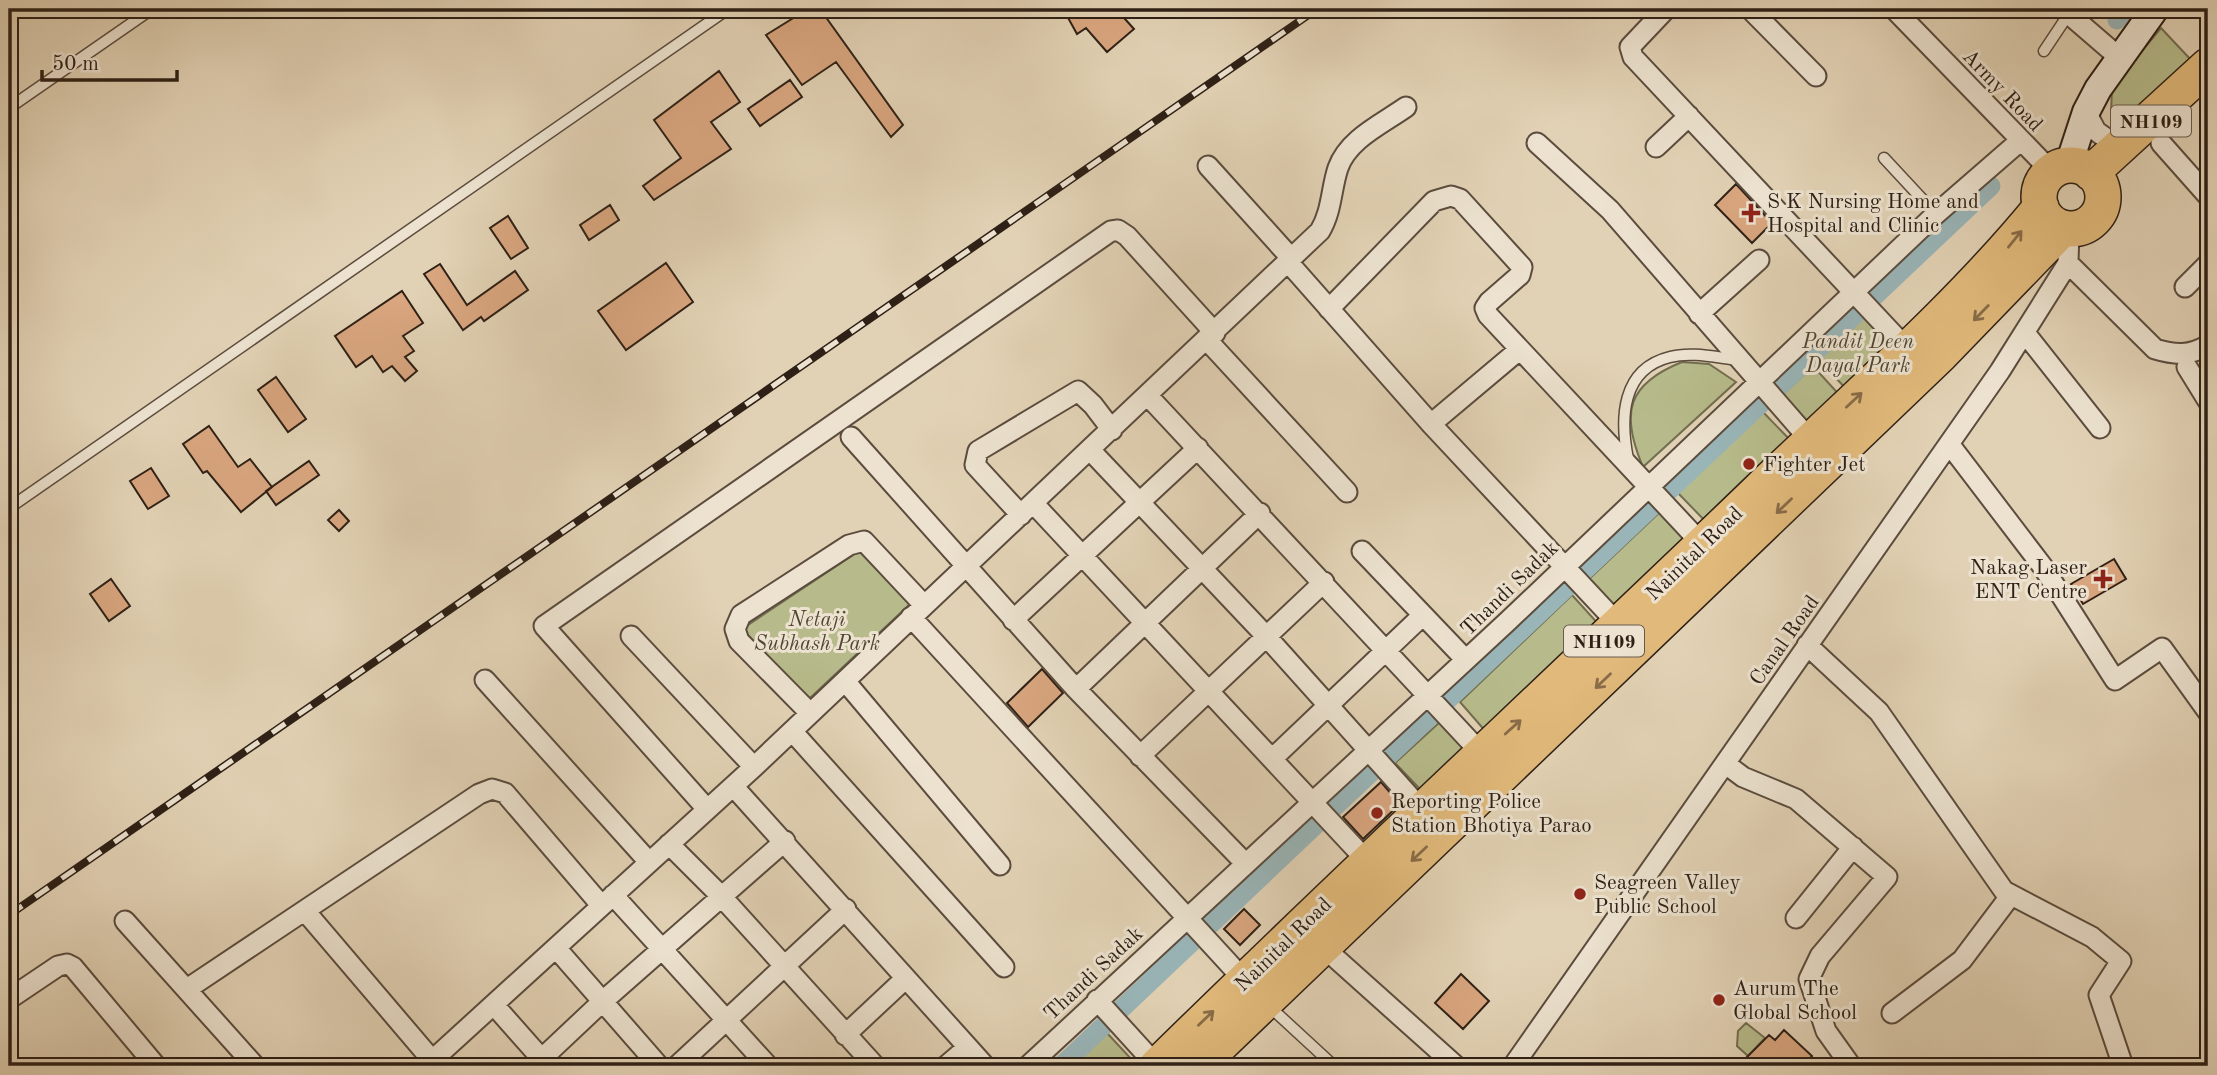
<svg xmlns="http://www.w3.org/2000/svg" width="2217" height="1075" font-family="'Old Standard TT',serif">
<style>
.green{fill:#b7bb8b;stroke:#726e50;stroke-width:2}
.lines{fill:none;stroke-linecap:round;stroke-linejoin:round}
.canal{stroke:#99b5b8;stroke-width:19}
.building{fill:#d9a67f;stroke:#2e2016;stroke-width:2}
.lane-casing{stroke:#5b4c3e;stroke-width:13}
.street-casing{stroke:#5b4c3e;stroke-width:23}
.secondary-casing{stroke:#2e2016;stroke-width:30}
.highway-casing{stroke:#2e2016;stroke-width:38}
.lane{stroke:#ece2cf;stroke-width:10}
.street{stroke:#ece2cf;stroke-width:19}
.secondary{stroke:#ece2cf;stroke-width:26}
.highway{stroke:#e1b97a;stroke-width:35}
.rail-casing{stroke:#2e2016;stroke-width:8}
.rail{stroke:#ece2cf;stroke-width:5;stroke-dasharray:16;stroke-linecap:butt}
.oneway{stroke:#886c48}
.poi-dot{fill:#8f2418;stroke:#ece2cf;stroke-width:2.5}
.labels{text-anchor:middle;stroke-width:6;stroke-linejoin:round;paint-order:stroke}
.shield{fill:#ece2cf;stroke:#675a4e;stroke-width:2}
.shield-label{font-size:19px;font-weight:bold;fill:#2e2016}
.street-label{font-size:21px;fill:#2e2016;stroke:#ece2cf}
.poi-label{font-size:21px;fill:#2e2016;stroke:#ece2cf;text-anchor:start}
.park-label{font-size:21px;font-style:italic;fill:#504733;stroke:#ece2cf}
</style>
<rect width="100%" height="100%" fill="#e2d2b5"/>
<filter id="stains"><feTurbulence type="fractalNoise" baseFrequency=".00286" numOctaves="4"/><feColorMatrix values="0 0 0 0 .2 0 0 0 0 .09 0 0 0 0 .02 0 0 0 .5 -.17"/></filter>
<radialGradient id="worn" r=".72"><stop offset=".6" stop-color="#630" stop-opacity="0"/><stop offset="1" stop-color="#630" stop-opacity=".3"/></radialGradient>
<path class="green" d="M2161 28 2192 61 2122 123 2111 114 2112 87Z
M1866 314 1898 347 1849 392 1818 359Z
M1682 362 1709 364 1736 382 1643 467C1620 413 1627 384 1682 362Z
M1813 366 1844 400 1810 432 1780 397Z
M1762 411 1794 444 1710 526 1677 492Z
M1662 510 1693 541 1619 612 1588 580Z
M859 551 910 604 809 699 742 629Z
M1572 595 1601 627 1487 733 1460 702Z
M1441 721 1467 749 1422 791 1395 763Z
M1746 1023 1765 1038 1748 1056 1737 1046 1738 1031Z
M1107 1033 1135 1063 1131 1066H1070Z"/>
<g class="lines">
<path class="canal" d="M2117 20 2125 9
M1061 1066 1991 186"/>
</g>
<path class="building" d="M808 9H820L903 125 891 137 836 62 802 85 766 35Z
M1080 9H1116L1134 29 1107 52 1086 28 1077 34 1067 16Z
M719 71 740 102 711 122 731 149 654 200 643 186 681 158 654 120Z
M790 80 802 97 760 126 748 109Z
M1736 184 1772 223 1752 243 1715 205Z
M610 205 619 220 589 240 580 225Z
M508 216 528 248 511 259 490 228Z
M666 263 693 302 626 350 598 311Z
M440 264 467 305 515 271 528 290 484 321 481 317 463 330 424 274Z
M402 291 423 323 403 336 414 351 405 357 417 371 405 381 392 366 383 372 372 356 356 367 335 336Z
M276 377 306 419 288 432 258 390Z
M209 426 238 467 250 459 272 487 241 512 207 471 203 473 183 444Z
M309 461 319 475 276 505 266 491Z
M151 468 169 496 148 509 130 481Z
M339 510 349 521 339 531 328 520Z
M2114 559 2126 579 2083 604 2071 584Z
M111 579 130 606 109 621 90 594Z
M1042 669 1063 693 1028 727 1007 703Z
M1381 782 1400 804 1363 839 1343 817Z
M1244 909 1260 925 1240 945 1224 929Z
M1461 974 1489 1001 1463 1029 1435 1003Z
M1784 1030 1812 1056 1803 1066H1738L1769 1035 1775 1040Z"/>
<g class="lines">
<g class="lane-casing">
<path id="lane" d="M2044 51 2068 15
M9 108 152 9
M1884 158 1936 214
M1628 459C1620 419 1621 369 1670 357 1692 351 1718 358 1740 360
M9 508 728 9
M1270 1007 1334 1066"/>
</g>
<g class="street-casing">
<path id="street" d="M1666 9 1630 47 1633 57 1907 349
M1750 9 1816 76
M1894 9 2052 172
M2063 9 2121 59
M2086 112 2096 131 2121 149
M1537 143 1610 210 1810 440
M2161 143 2208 196
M1656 147 1689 116
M1208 166 1291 258
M1288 262 1431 424 1620 626
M2068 263 2155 349C2175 355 2190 356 2208 345
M2185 287 2208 264
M1329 309 1434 201 1451 196 1460 199 1522 267 1520 275 1489 302 1485 308 1488 315 1703 545
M1699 314 1759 260
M2025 333 2100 428
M1207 340 1347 492
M2187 367 2208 401
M1149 397 1482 754
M1431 424 1519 350
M851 437 1076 689 1245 863
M1950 445 2043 567 2115 680 2162 648 2208 712
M1091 451 1266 636 1422 810
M1034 504 1368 862
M1021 515 975 465 978 451 1078 391 1093 405 1112 430
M1362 551 1466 660
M911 617 1245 981
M1013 620 1198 448
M631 636 754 767
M1807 645 1879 712 2004 891 2092 937 2121 961 2099 995 2123 1066
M485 680 649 862
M845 681 1000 865
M1076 689 1260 513
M810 713 739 641 735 629 741 615 849 545 864 541 923 604
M792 731 1004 967
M1140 756 1324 582
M1272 759 1423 615
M1727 765 1743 777 1796 799 1887 877 1820 956 1809 979 1826 1031 1851 1066
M733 786 985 1066
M707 809 544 626 1111 231 1118 230 1127 236 1215 333
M669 844 721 896 875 1066
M613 895 768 1066
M305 911 437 1066
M1796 918 1853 847
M125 921 255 1066
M1322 946 1456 1066
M556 948 659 1066
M187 989 479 794 492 789 505 793 601 905
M9 999 58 966 67 964 73 967 156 1066
M1097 1000 1157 1066
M494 1005 548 1066
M1892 1013 1962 960 2011 895
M845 1035 906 978
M426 1066 754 767 1320 231C1332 211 1331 189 1338 168 1348 139 1382 124 1406 107
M534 1066 603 1001 785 841
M677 1066 846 909
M946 1066 967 1048
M1028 1066 1508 621 1936 214 2020 141
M1513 1066 2000 371 2068 263 2069 229"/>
</g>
<g class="secondary-casing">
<path id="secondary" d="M2069 164 2086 112 2098 89 2155 9"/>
</g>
<g class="highway-casing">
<path id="highway" d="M2039 197a32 32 0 1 1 64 0a32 32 0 1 1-64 0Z
M2091 173 2208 66
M1157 1066C1354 872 1558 684 1757 492 1853 399 1956 311 2041 207
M1198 1066 1940 355 2063 228"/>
</g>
<use href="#lane" class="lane"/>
<use href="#street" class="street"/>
<use href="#secondary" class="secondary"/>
<use href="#highway" class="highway"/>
<g class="rail-casing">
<path id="rail" d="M9 915 1317 9"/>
</g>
<use href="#rail" class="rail"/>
</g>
<defs><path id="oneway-shaft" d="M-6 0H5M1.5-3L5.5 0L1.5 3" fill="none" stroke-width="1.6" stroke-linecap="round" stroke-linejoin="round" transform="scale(1.75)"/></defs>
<g class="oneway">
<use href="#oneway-shaft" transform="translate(2015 239) rotate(-51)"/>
<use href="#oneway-shaft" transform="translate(1981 313) rotate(134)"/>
<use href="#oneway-shaft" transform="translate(1854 400) rotate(-43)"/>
<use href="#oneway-shaft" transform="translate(1784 506) rotate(136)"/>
<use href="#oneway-shaft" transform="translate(1603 681) rotate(136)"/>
<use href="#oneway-shaft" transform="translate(1513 727) rotate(-42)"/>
<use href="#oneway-shaft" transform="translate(1419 854) rotate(137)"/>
<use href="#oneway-shaft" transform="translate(1206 1018) rotate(-44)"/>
</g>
<g class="poi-dot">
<path d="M1747.5 202.5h7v7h7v7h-7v7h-7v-7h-7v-7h7z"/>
<circle cx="1749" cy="464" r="7"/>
<path d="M2099.5 568.5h7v7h7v7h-7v7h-7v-7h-7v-7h7z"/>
<circle cx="1377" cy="813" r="7"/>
<circle cx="1580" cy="894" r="7"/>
<circle cx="1719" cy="1000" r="7"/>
</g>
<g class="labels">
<g class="shield">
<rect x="2111" y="105.5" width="80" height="31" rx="5"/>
<rect x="1564" y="625.5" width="80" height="31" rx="5"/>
</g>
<g class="shield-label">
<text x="2151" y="128">NH109</text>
<text x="1604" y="648">NH109</text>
</g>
<g class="street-label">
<text transform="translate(2003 90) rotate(46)" y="7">Army Road</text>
<text transform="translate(1694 553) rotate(-44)" y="7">Nainital Road</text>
<text transform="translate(1509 588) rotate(-44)" y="7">Thandi Sadak</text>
<text transform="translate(1784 640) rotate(-55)" y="7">Canal Road</text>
<text transform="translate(1283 944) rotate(-44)" y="7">Nainital Road</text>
<text transform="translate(1093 973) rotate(-43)" y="7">Thandi Sadak</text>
</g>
<g class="poi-label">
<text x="1767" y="208">S K Nursing Home and<tspan x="1767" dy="24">Hospital and Clinic</tspan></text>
<text x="1763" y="471">Fighter Jet</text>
<text x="2087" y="574" text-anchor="end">Nakag Laser<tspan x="2087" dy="24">ENT Centre</tspan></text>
<text x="1391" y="808">Reporting Police<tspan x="1391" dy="24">Station Bhotiya Parao</tspan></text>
<text x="1594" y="889">Seagreen Valley<tspan x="1594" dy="24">Public School</tspan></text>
<text x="1733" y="995">Aurum The<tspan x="1733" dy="24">Global School</tspan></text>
</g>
<g class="park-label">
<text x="1858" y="348">Pandit Deen<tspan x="1858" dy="24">Dayal Park</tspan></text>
<text x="817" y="626">Netaji<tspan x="817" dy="24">Subhash Park</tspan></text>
</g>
</g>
<rect width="2217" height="1075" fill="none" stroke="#e2d2b5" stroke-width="35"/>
<rect x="10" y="10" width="2196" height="1054" fill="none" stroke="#2e2016" stroke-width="3.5"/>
<rect x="18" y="18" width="2182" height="1040" fill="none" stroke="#2e2016" stroke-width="2"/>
<path d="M42 70v10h135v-10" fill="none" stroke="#2e2016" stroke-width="3.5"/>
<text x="52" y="70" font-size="21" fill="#2e2016" stroke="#ece2cf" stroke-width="5" paint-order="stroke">50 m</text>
<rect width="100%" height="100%" filter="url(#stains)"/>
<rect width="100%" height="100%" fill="url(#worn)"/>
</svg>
